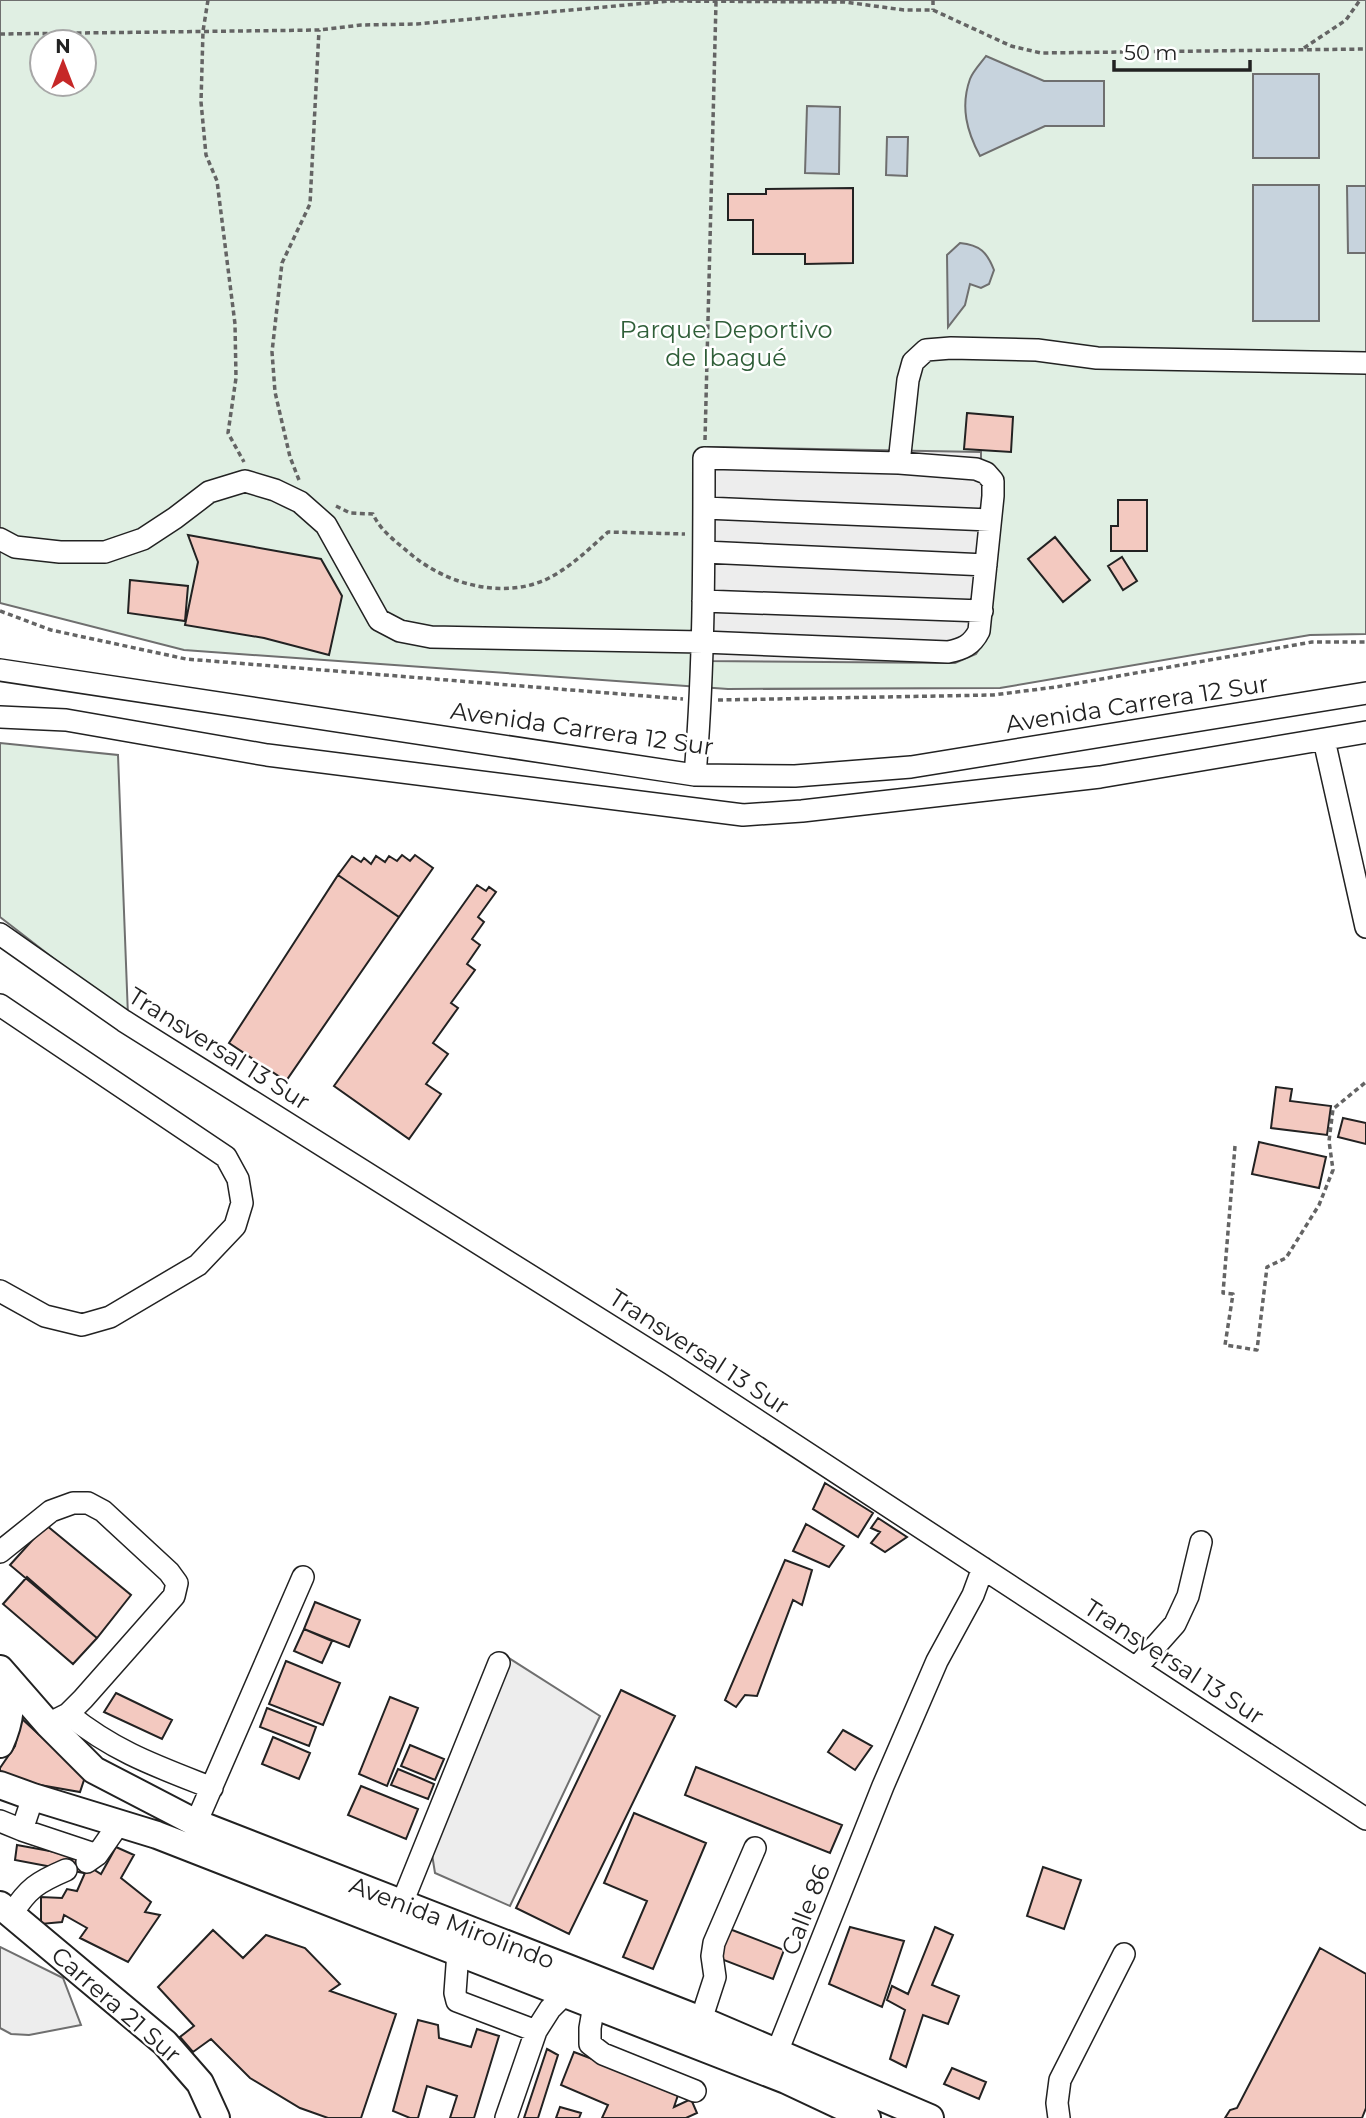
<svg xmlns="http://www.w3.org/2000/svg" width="1366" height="2118" font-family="Montserrat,sans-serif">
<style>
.green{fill:#e0efe3;stroke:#6f6f6f;stroke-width:2;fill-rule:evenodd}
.parking{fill:#ededed;stroke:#6f6f6f;stroke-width:2}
.water{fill:#c7d3dd;stroke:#6f6f6f;stroke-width:2}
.building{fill:#f3c9c0;stroke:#222;stroke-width:2}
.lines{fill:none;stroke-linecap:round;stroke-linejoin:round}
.minor-casing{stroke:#222;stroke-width:24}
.major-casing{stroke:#222;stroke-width:30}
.path{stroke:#646464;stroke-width:3.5;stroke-dasharray:5 3.5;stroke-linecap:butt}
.minor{stroke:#fff;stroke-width:21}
.major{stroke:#fff;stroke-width:26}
.labels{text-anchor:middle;stroke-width:5;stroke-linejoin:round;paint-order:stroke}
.park-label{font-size:24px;fill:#2f5e38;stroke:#fff}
.street-label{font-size:24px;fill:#222;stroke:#fff}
</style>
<rect width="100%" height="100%" fill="#fff"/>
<path class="green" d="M0 0H1366V634L1310 635 1000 688 728 689 184 650 0 603ZM42 42H84V84H42Z
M0 743 118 755 128 1016 0 917Z"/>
<path class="parking" d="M708 447 981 452V463L1001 483 989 634 976 654 955 663 707 661Z
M504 1655 600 1716 510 1906 435 1873 431 1848Z
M0 1947 63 1978 81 2025 29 2035 11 2034 0 2028Z"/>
<path class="water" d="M986 56 1044 81H1104V126H1045L980 156C967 132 960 107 970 79 973 71 981 63 986 56Z
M1253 74H1319V158H1253Z
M807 106 840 107 839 174 805 173Z
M887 137H908L907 176 886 175Z
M1253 185H1319V321H1253Z
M1347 186H1366V253H1348Z
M960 243C980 245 987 252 994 270L989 284 981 288 970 284 965 305 948 327 947 255Z"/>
<path class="building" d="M853 188V263L805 264V254H753V220H728V194H766V189Z
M967 413 1013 417 1011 452 964 449Z
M1118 500H1147V551H1111V526H1118Z
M188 535 321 559 342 596 329 655 264 638 185 625 198 562Z
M1055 537 1090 580 1063 602 1028 559Z
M1122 557 1137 581 1123 590 1108 566Z
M130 580 188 586 185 621 128 613Z
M402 855 410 861 415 855 433 868 399 917 338 875 352 856 361 862 364 858 371 864 376 856 385 862 389 856 397 861Z
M338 875 399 917 286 1081 229 1043Z
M477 885 486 891 489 887 496 892 478 917 484 922 472 939 480 945 467 964 475 970 451 1003 458 1008 433 1043 448 1054 426 1084 441 1094 409 1139 334 1086Z
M1276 1087 1292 1089 1290 1101 1331 1106 1327 1135 1271 1128Z
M1343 1118 1366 1123V1144L1338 1137Z
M1259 1142 1326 1157 1319 1188 1252 1174Z
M825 1483 873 1513 858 1537 813 1509Z
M878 1518 907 1537 885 1552 871 1543 880 1532 871 1528Z
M806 1524 844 1546 829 1567 793 1551Z
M46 1525 131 1595 97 1638 10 1565Z
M785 1560 812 1570 802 1605 793 1600 757 1696 745 1695 736 1707 725 1700Z
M27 1577 97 1638 73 1664 3 1604Z
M315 1602 360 1620 349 1647 304 1629Z
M304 1629 332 1641 322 1663 294 1651Z
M286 1661 340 1683 323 1725 269 1704Z
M621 1690 675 1716 569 1934 516 1908Z
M116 1693 172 1720 162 1739 104 1712Z
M390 1697 418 1708 387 1786 359 1774Z
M267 1708 316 1727 309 1746 260 1727Z
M21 1718 85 1777 80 1792 0 1778V1768L15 1746Z
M843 1730 872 1746 855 1770 828 1752Z
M273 1737 310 1753 299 1779 262 1764Z
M410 1745 444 1759 435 1780 401 1766Z
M696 1767 842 1825 830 1853 685 1795Z
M398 1769 434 1784 428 1799 391 1785Z
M361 1786 418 1809 406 1839 348 1815Z
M634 1813 706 1843 653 1969 623 1957 647 1901 604 1883Z
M17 1845 88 1858 84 1873 15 1860Z
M116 1847 134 1855 121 1878 151 1902 145 1912 160 1915 128 1962 80 1938 87 1928 64 1915 62 1922 41 1924V1897L62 1898 67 1889 77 1891 88 1866 101 1874Z
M1043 1867 1081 1880 1064 1929 1027 1916Z
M850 1927 904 1941 882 2007 829 1984Z
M935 1927 953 1935 932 1985 959 1996 948 2024 923 2015 906 2067 890 2059 905 2010 887 2000 892 1986 908 1994Z
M727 1928 784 1950 773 1979 716 1957Z
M213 1930 243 1958 266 1935 305 1948 340 1984 330 1991 396 2014 361 2118H328L300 2108 250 2078 211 2039 193 2052 180 2037 194 2026 158 1987Z
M1320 1948 1366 1974V2108L1362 2118H1225L1230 2110 1237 2108Z
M418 2020 438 2025 439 2038 471 2047 477 2029 499 2036 474 2118H450L457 2096 427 2086 418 2118H410L393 2111Z
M547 2049 558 2055 538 2118H524Z
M574 2052 679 2092 674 2107 691 2099 697 2113 686 2118H602L608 2105 561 2085Z
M952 2068 986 2082 979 2099 944 2084Z
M560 2107 581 2113 579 2118H556Z"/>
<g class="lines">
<g class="minor-casing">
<path id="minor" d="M899 463 908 380 913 362 926 350 951 348 1037 350 1097 358 1366 363
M705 508 990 520
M0 539 15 547 60 552H105L143 539 175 518 209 492 245 481 275 490 300 502 326 525 379 620 400 631 431 637 703 642 948 652C963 649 972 645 979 631L993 496V481L986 473 976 469 899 463 704 458C704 564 704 669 695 775
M704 552 986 565
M703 601 982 611
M0 670 695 775 795 776 911 767 1366 693
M0 717 66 720 267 755 743 815 802 811 1100 777 1366 732
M1324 740 1366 927
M0 934 124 1021 671 1364 1366 1819
M0 1005 226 1157 238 1179 242 1203 235 1226 198 1265 110 1317 82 1325 45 1316 0 1291
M0 1552 51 1511 73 1503H88L103 1511 169 1572 177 1583 174 1596 83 1699 68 1714 48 1724
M1136 1668 1175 1624 1188 1596 1201 1542
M68 1714C115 1752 156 1766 212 1788
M33 1797 22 1830 97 1855
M0 1821 22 1830
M196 1823 303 1577
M87 1862 97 1855 120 1822
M402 1903 499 1663
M11 1915C28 1888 38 1882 66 1870
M458 1952 455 1993 457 2001 536 2031
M594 2005 590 2028V2044L603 2054 695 2091
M701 2020 715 1977 712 1956 714 1943 755 1848
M777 2052 883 1786 937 1661 973 1595 983 1568
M506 2118 536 2031 550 2009 565 1994
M1059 2118 1057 2103 1060 2080 1124 1954"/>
</g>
<g class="major-casing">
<path id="major" d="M0 1669 48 1724 94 1770 196 1823 701 2020 930 2118
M0 1744C11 1720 12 1703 7 1677
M0 1785 33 1797 157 1835 786 2080 867 2118
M0 1905 165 2043 200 2083 216 2118"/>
</g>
<path class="path" d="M208 0 203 31 201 102 206 155 217 181 235 324 236 378 228 433 244 462
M933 0V10
M0 34 319 30 361 25 417 24 670 1 845 2 904 10H933L1011 46 1041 53 1366 49
M1304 48 1346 20 1360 0
M705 440 716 2
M299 480 290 457 275 392 272 352 282 263 310 204 319 30
M336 506 350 513 373 514C381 532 398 543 413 556 449 585 505 600 549 578 572 566 589 549 608 532L685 534
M0 611 51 630 186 659 683 699
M718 700 993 695 1056 687 1312 642H1366
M1235 1146 1223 1293 1233 1294 1225 1345 1257 1350 1267 1267 1286 1258 1319 1205 1333 1170 1329 1141 1333 1109 1366 1082"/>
<use href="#minor" class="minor"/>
<use href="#major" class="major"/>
</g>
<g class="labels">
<g class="park-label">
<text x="726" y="338">Parque Deportivo<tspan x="726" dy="28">de Ibagué</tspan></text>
</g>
<g class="street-label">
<text transform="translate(1137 704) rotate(-9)" y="8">Avenida Carrera 12 Sur</text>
<text transform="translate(582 729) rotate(8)" y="8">Avenida Carrera 12 Sur</text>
<text transform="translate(219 1049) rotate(32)" y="8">Transversal 13 Sur</text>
<text transform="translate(699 1352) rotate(33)" y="8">Transversal 13 Sur</text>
<text transform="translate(1174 1662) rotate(33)" y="8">Transversal 13 Sur</text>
<text transform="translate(806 1910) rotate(-69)" y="8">Calle 86</text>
<text transform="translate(452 1923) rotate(21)" y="8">Avenida Mirolindo</text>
<text transform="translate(116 2005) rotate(41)" y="8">Carrera 21 Sur</text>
</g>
</g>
<g transform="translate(63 63)"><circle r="33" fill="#ffffff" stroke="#a7a7a7" stroke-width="2"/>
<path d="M0-5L12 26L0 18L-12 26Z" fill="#c62828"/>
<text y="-10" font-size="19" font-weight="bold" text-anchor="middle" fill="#222222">N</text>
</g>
<path d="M1114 60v10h136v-10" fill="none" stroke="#222222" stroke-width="3.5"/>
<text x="1124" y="60" font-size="21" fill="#222222" stroke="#ffffff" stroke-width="5" paint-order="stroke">50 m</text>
</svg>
